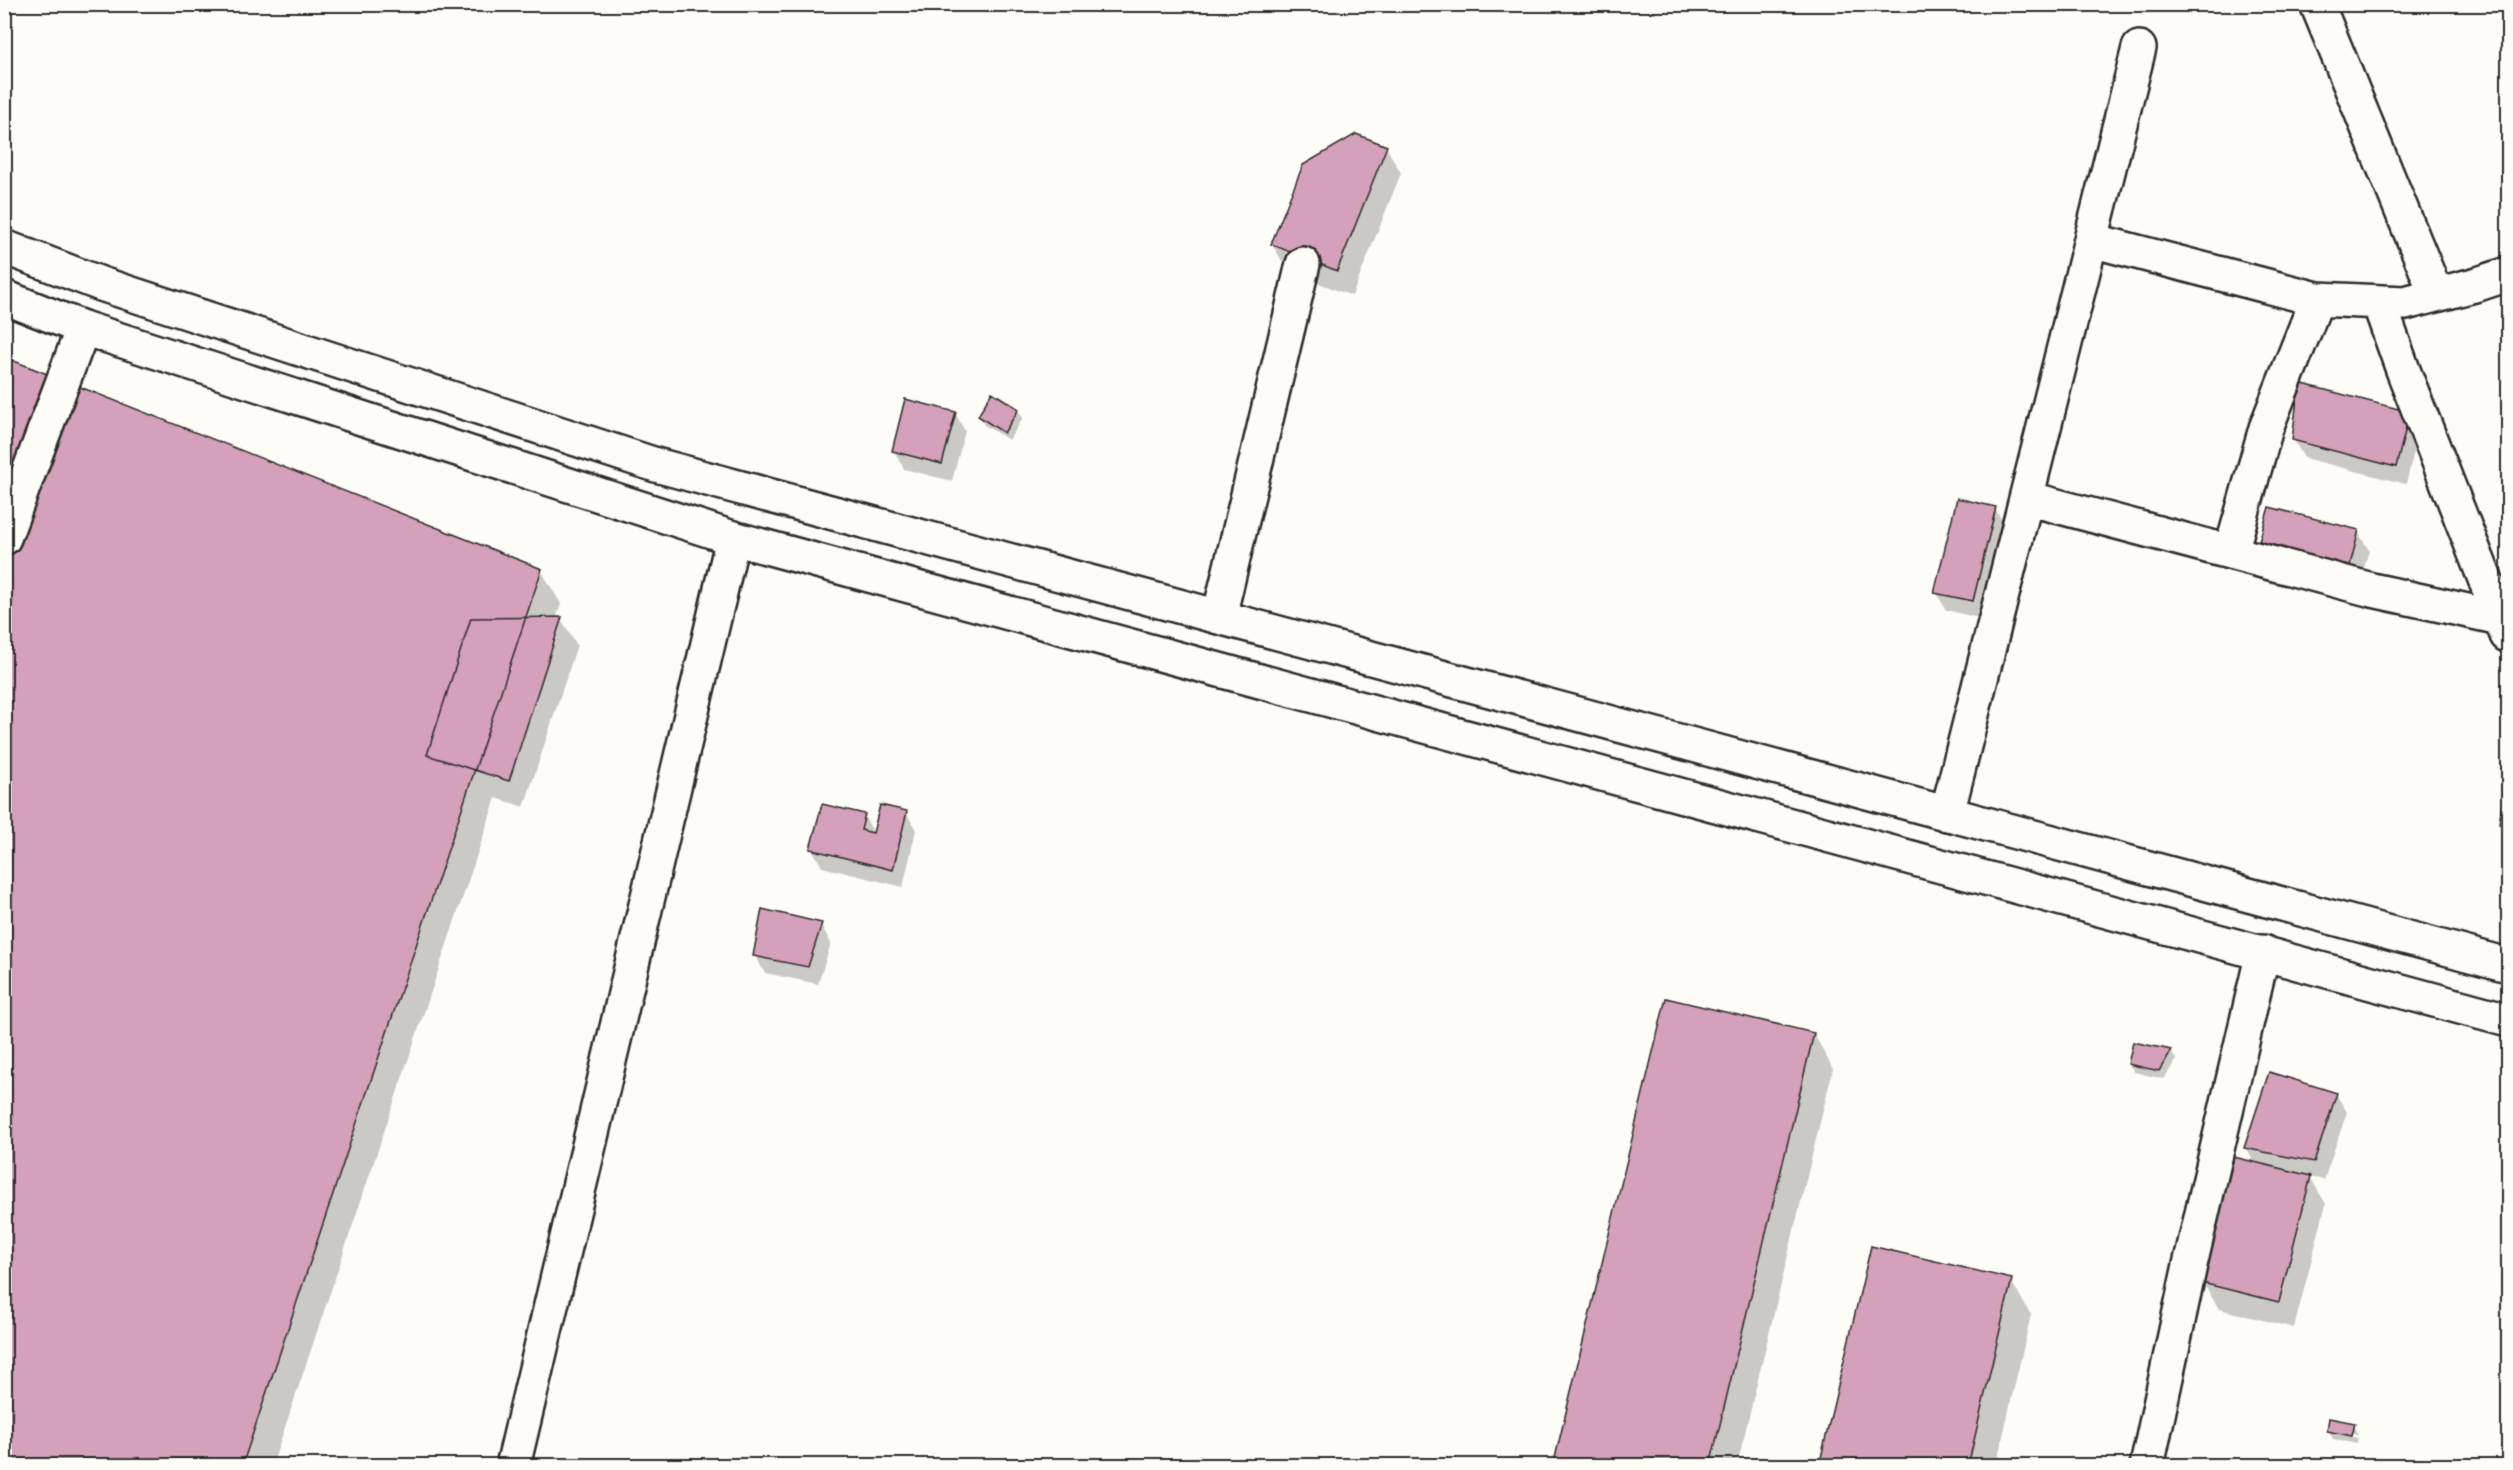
<svg xmlns="http://www.w3.org/2000/svg" width="2513" height="1470" font-family="'Gochi Hand',sans-serif">
<style>
.shadow{fill:#0003}
.building{fill:#d5a0b9;stroke:#2b2b2b;stroke-width:1.5}
.lines{fill:none;stroke-linecap:round;stroke-linejoin:round}
.minor-casing{stroke:#2b2b2b;stroke-width:38}
.major-casing{stroke:#2b2b2b;stroke-width:38}
.minor{stroke:#fdfcf7;stroke-width:33}
.major{stroke:#fdfcf7;stroke-width:33}
</style>
<rect width="100%" height="100%" fill="#fdfcf7"/>
<filter id="ink" filterUnits="userSpaceOnUse"><feTurbulence type="fractalNoise" baseFrequency=".0167" numOctaves="2"/><feDisplacementMap in="SourceGraphic" scale="12" xChannelSelector="R" yChannelSelector="G"/><feConvolveMatrix kernelMatrix="1 2 1 2 8 2 1 2 1" color-interpolation-filters="sRGB"/></filter>
<g filter="url(#ink)">
<path class="shadow" d="M1386 147 1401 173 1352 296 1288 271 1272 244Z
M1018 410 1023 418 1009 440 984 425 980 416Z
M955 413 965 431 952 481 904 469 894 451Z
M2409 413 2419 431 2406 484 2304 458 2294 440Z
M1995 508 2005 526 1983 619 1946 610 1936 592Z
M2270 509 2358 532 2369 550 2358 590Z
M541 570 561 604 556 619H561L577 645 524 807 496 798 272 1466H4Z
M2507 775H2508V838L2500 823Z
M906 812 916 830 903 887 822 867 812 849 864 816 874 833Z
M821 925 831 943 818 984 765 973 754 955Z
M1814 1034 1833 1069 1737 1466H1554Z
M2171 1051 2176 1060 2164 1079 2134 1072 2129 1064Z
M2336 1094 2347 1112 2324 1180 2310 1177 2326 1204 2294 1328 2219 1309 2203 1283 2255 1164 2246 1148Z
M2011 1281 2031 1315 1996 1466H1820Z
M2354 1424 2358 1435 2332 1430V1433L2358 1438 2357 1444 2333 1439 2328 1430Z"/>
<path class="building" d="M1356 134 1387 146 1337 271 1271 244 1303 165Z
M4 357 542 569 242 1466H4Z
M2299 383 2410 412 2396 467 2292 440Z
M992 392 1019 409 1004 433 978 416Z
M905 399 956 412 942 464 892 451Z
M1957 498 1996 507 1973 601 1934 593Z
M2269 507 2359 530 2348 573 2257 549Z
M562 617 509 781 427 755 471 618Z
M2506 773 2508 774V825L2499 824Z
M822 804 865 814 861 830 873 833 880 805 907 811 893 870 810 849Z
M762 909 822 923 808 967 753 956Z
M1666 998 1814 1033 1710 1466H1553Z
M2133 1042 2172 1050 2159 1071 2128 1064Z
M2269 1072 2337 1093 2314 1162 2244 1148Z
M2234 1157 2311 1176 2279 1302 2202 1283Z
M1871 1246 2012 1279 1968 1466H1819Z
M2329 1418 2355 1423 2352 1436 2327 1431Z"/>
<g class="lines">
<g class="minor-casing">
<path id="minor" d="M2317 4 2436 294
M2091 240 2317 299 2405 303 2478 284 2508 274
M2379 303 2403 370 2507 635
M2027 498 2372 590 2500 618H2508
M4 538 83 328
M2231 552 2266 428 2317 299
M1219 617 1303 264
M1947 814 2139 48
M513 1466 733 538
M2147 1466 2190 1265 2263 952"/>
</g>
<g class="major-casing">
<path id="major" d="M4 247 101 284 656 465 2508 965
M4 297 83 328 733 538 2508 1020"/>
</g>
<use href="#minor" class="minor"/>
<use href="#major" class="major"/>
</g>
</g>
<rect width="2513" height="1470" fill="none" stroke="#fdfcf7" stroke-width="24"/>
<rect x="12" y="12" width="2489" height="1446" fill="none" stroke="#2b2b2b" stroke-width="2" filter="url(#ink)"/>
</svg>
